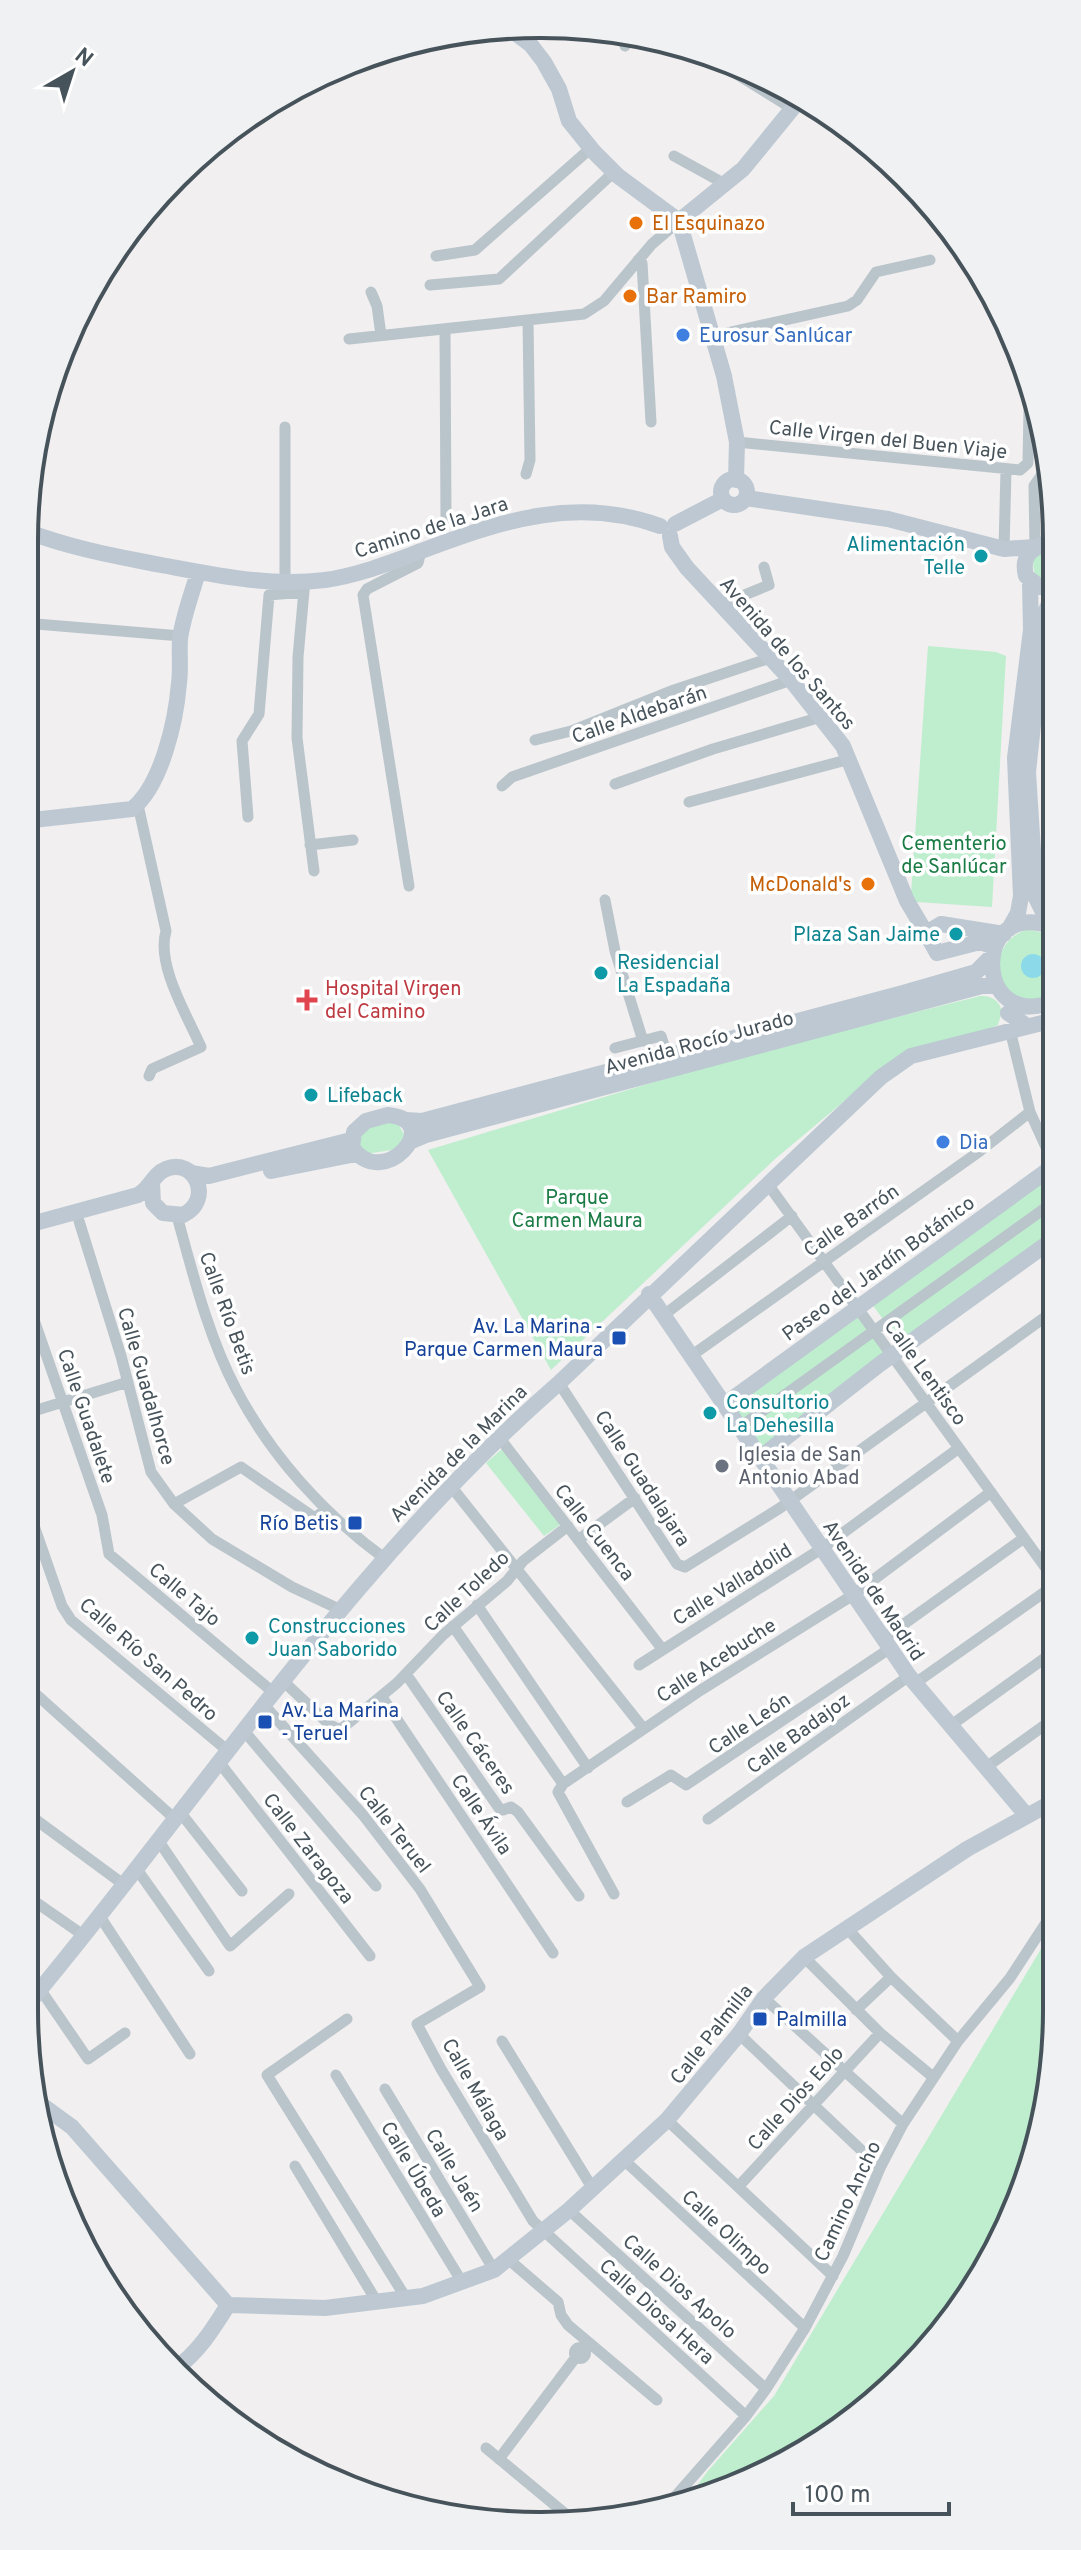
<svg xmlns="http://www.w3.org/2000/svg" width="1081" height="2550" font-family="Overpass,sans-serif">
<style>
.green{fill:#beeece}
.water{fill:#8cdae9}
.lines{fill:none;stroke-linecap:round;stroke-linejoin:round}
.street{stroke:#bac4cb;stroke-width:11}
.secondary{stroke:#bdc8d2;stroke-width:16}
.food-dot{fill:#e8710a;stroke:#fff;stroke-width:3}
.shop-dot{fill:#3f7fe0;stroke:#fff;stroke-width:3}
.culture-dot{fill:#0f9aa8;stroke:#fff;stroke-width:3}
.health-dot{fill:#e0444e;stroke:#fff;stroke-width:3}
.transit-dot{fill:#1a4fb4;stroke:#fff;stroke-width:3}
.worship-dot{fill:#6b7280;stroke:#fff;stroke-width:3}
.labels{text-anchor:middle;stroke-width:7;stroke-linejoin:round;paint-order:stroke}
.food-label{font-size:20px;fill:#c56008;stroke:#fff;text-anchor:start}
.shop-label{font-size:20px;fill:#366cbe;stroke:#fff;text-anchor:start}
.street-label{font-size:20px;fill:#47535b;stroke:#fff}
.culture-label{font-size:20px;fill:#0d838f;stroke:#fff;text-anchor:start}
.park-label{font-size:20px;fill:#1a7b45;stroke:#fff}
.health-label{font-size:20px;fill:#be3a42;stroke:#fff;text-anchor:start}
.transit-label{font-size:20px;fill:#164399;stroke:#fff;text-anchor:end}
.worship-label{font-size:20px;fill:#5b616d;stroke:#fff;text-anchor:start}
.rim{fill:none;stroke:#47535b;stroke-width:4}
</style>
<rect width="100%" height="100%" fill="#f1efef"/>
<path class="green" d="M1044 551 1053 552V579C1037 583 1031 572 1034 558Z
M928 646 996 652 1006 656 992 907 916 902 911 894Z
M1028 929 1054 936V994C1047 996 1037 1001 1029 1000 988 993 989 941 1028 929Z
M980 996C991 995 999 1000 1002 1011L998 1025 879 1072 775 1159 551 1370 428 1150 734 1058Z
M391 1121 397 1122 405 1136 398 1149 366 1154 359 1144C362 1123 373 1126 391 1121Z
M1042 1177 1055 1201V1231L900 1343 872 1304Z
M858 1308 893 1356 761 1457 725 1404Z
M502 1449 561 1524 544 1536 486 1463Z
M1057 1922V2009L1029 2176 950 2324 799 2457 688 2498 707 2472 774 2396Z"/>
<path class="water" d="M1021 966a12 12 0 1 1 24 0a12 12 0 1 1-24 0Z"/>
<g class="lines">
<path class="street" d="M624 41 625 46
M698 50 793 109
M674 156 725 184
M436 256 475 250 591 148
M638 260 642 263 651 422
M430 285 499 279 614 172
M371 292 377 306 381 335
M445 329 446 520
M713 336 848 306 857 300 876 272 930 260
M349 339 584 314 604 301 652 244 679 221
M737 442 1020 470 1028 463 1029 410
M526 474 530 460 528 320
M1035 547 1034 486 1050 463
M1004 549 1006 470
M305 580 298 657 297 738 314 871
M285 581V427
M720 605 769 585 764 567
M24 619 35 534
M24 623 181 636
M535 740 571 731 671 691 770 658
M615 784 713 749 821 717
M502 786 512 777 791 680
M689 802 850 759
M138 805 166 931C156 965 187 1015 201 1047L152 1069 149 1076
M248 817 242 741 259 714 269 595 304 592
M310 845 353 840
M1034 881 1054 876
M409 886 363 595 367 589 418 563 421 551
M605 900 615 951 643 1041
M1010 1030 1030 1112 1055 1167
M615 1048 661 1036 667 1055
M767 1183 1056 1582
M177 1216C193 1274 208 1336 236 1389 271 1456 324 1514 384 1558
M79 1221 121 1356 151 1472 174 1504 212 1539 292 1587 341 1610
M24 1291 102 1515 109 1554 274 1693
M664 1315 792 1216
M691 1356 980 1151 1030 1112
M559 1383 677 1564 685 1567 780 1508 1055 1310
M24 1414 128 1382
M740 1427 1055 1201
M498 1436 663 1650
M450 1485 643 1728
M24 1497 62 1606 71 1620 228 1751
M174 1504 241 1467 315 1518 326 1509
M578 1540 635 1498
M477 1605 588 1768
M453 1626 563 1784
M883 1639 1024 1538
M639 1665 821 1549 959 1448
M406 1674 499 1808 503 1810 511 1807 518 1812 579 1896
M283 1681 330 1725 340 1730 397 1683 443 1635 507 1581 523 1561 568 1526
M914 1684 1056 1584
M28 1687 175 1819
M382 1697 553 1953
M264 1705 363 1815 420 1889 480 1987 417 2024 441 2069 533 2221 746 2416
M950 1726 1056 1650
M244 1731 376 1886
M219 1762 370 1956
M985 1768 1056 1717
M627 1802 671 1775 686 1785 889 1649
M1043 1808 1056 1826
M24 1811 123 1884
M180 1812 242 1891
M708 1819 909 1676
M158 1840 230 1946 289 1894
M136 1868 209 1971
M24 1894 83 1935
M614 1894 558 1792 563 1784 701 1690 853 1595 991 1492
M99 1915 190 2054
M846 1927 891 1977 958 2041
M804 1957 880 2033 933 2077
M24 1978 40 1989 88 2059 125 2033
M764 1998 903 2124
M856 2010 891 1977
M347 2019 267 2075 406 2298
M739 2034 880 2168
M502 2041 593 2189
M336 2075 462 2282
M385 2089 494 2270
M667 2120 833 2276
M625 2161 805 2328
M295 2166 377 2302
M738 2187 880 2033
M569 2210 766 2389
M508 2259 558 2302 561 2315 568 2325 657 2400
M574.5 2353a5.5 5.5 0 1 1 11 0a5.5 5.5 0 1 1-11 0Z
M486 2448 568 2516
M499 2459 576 2357
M667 2506 746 2416 766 2389 805 2328 843 2256 880 2168 903 2124 958 2041 1010 1978 1057 1906
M443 2509 453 2516"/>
<path class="secondary" d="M506 26 531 45 544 62 559 89 569 121 594 152 618 176 679 221 724 376 737 442 736 480
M679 221 743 169 801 98
M721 492a13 13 0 1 1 26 0a13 13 0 1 1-26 0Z
M746 498 888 519 1004 549 1035 547
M675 524 723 499
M26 531C70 548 115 556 161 565 215 575 270 587 325 580 360 575 391 562 424 550 504 520 577 496 660 526
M670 536 672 547 687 568 791 680 843 746 907 901 926 933
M1040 587 1026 576C1020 553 1035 547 1053 540
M24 821 132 809C162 785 176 720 179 683 181 668 179 653 180 639 183 616 192 594 198 572
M1050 926 1036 898 1028 772 1045 613 1053 594
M1052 927C970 896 974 1035 1054 1001
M1009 929 1018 913 1021 896 1015 758 1031 630 1030 582
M994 947 980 942 937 953 926 933 941 924 1004 934
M1008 1013 1027 1026
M388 1115C447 1121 382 1193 352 1147L354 1132 366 1121Z
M406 1120 422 1121 903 993 976 972 991 957
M412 1141 426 1135 982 986H996
M271 1171 356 1154
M191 1173 209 1176 351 1140
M24 1226 138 1195C150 1189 153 1174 166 1169 195 1157 214 1200 183 1215L163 1213 153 1203 152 1183
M649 1294 909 1676 1027 1816
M725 1404 1055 1165
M761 1457 880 1364 1055 1238
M24 2009C200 1799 351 1564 559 1383L881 1077 911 1056 1054 1020
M39 2103 72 2127 228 2305 325 2308 423 2296 494 2270 569 2210 667 2120 739 2034 764 1998 804 1957 967 1849 1056 1800
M175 2369C198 2353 213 2329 228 2305"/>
</g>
<g class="food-dot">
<circle cx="636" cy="223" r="8"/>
<circle cx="630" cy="296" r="8"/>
<circle cx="868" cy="884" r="8"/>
</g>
<g class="shop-dot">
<circle cx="683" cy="335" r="8"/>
<circle cx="943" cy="1142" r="8"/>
</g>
<g class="culture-dot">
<circle cx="981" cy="556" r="8"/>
<circle cx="956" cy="934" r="8"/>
<circle cx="601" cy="973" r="8"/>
<circle cx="311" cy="1095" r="8"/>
<circle cx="710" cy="1413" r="8"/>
<circle cx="252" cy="1638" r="8"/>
</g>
<path class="health-dot" d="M303 988h8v8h8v8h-8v8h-8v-8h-8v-8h8z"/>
<g class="transit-dot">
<rect x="611" y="1330" width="16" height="16" rx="4"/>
<rect x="347" y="1515" width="16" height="16" rx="4"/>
<rect x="257" y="1714" width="16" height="16" rx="4"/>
<rect x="752" y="2011" width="16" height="16" rx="4"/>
</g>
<circle class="worship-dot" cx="722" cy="1466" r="8"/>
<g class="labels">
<g class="food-label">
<text x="652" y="230">El Esquinazo</text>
<text x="646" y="303">Bar Ramiro</text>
<text x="852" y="891" text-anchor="end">McDonald's</text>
</g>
<g class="shop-label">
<text x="699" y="342">Eurosur Sanlúcar</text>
<text x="959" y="1149">Dia</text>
</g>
<g class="street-label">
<text transform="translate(888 439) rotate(6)" y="7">Calle Virgen del Buen Viaje</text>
<text transform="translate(431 527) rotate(-18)" y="7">Camino de la Jara</text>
<text transform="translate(788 653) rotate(49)" y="7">Avenida de los Santos</text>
<text transform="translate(639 714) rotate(-19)" y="7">Calle Aldebarán</text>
<text transform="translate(699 1042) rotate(-15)" y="7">Avenida Rocío Jurado</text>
<text transform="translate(851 1220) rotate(-35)" y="7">Calle Barrón</text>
<text transform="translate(878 1268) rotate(-36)" y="7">Paseo del Jardín Botánico</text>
<text transform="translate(228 1313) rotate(70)" y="7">Calle Río Betis</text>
<text transform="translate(926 1372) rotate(54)" y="7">Calle Lentisco</text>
<text transform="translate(147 1386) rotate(74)" y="7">Calle Guadalhorce</text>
<text transform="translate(87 1416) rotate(71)" y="7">Calle Guadalete</text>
<text transform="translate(458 1453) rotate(-45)" y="7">Avenida de la Marina</text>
<text transform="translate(643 1478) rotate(57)" y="7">Calle Guadalajara</text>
<text transform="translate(595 1532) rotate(52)" y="7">Calle Cuenca</text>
<text transform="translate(732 1584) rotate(-32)" y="7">Calle Valladolid</text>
<text transform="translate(874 1590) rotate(56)" y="7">Avenida de Madrid</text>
<text transform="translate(466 1591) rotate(-43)" y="7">Calle Toledo</text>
<text transform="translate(185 1594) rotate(40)" y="7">Calle Tajo</text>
<text transform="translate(149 1659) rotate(41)" y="7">Calle Río San Pedro</text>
<text transform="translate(716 1660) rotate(-33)" y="7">Calle Acebuche</text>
<text transform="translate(749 1723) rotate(-34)" y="7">Calle León</text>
<text transform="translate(798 1733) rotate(-36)" y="7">Calle Badajoz</text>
<text transform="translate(476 1742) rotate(55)" y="7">Calle Cáceres</text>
<text transform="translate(482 1814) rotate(56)" y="7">Calle Ávila</text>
<text transform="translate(395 1829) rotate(52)" y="7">Calle Teruel</text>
<text transform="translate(309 1848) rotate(52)" y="7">Calle Zaragoza</text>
<text transform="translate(711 2034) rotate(-52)" y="7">Calle Palmilla</text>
<text transform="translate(476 2089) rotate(60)" y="7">Calle Málaga</text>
<text transform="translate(795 2098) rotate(-48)" y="7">Calle Dios Eolo</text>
<text transform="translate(414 2169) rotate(59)" y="7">Calle Úbeda</text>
<text transform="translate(455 2170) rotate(59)" y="7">Calle Jaén</text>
<text transform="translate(847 2201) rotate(-65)" y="7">Camino Ancho</text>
<text transform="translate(727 2232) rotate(43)" y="7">Calle Olimpo</text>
<text transform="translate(680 2286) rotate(42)" y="7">Calle Dios Apolo</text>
<text transform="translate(657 2311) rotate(42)" y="7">Calle Diosa Hera</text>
</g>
<g class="culture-label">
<text x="965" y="551" text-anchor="end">Alimentación<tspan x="965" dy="23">Telle</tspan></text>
<text x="940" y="941" text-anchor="end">Plaza San Jaime</text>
<text x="617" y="969">Residencial<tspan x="617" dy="23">La Espadaña</tspan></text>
<text x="327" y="1102">Lifeback</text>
<text x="726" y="1409">Consultorio<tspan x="726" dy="23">La Dehesilla</tspan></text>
<text x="268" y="1633">Construcciones<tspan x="268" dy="23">Juan Saborido</tspan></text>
</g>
<g class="park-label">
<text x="954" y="850">Cementerio<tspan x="954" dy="23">de Sanlúcar</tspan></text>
<text x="577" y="1204">Parque<tspan x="577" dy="23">Carmen Maura</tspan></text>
</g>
<g class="health-label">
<text x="325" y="995">Hospital Virgen<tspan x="325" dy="23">del Camino</tspan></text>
</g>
<g class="transit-label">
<text x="603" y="1333">Av. La Marina -<tspan x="603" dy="23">Parque Carmen Maura</tspan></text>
<text x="339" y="1530">Río Betis</text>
<text x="281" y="1717" text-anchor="start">Av. La Marina<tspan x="281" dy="23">- Teruel</tspan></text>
<text x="776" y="2026" text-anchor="start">Palmilla</text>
</g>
<g class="worship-label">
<text x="738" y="1461">Iglesia de San<tspan x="738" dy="23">Antonio Abad</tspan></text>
</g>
</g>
<path d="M0 0H1081V2550H0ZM540 38H541A502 502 0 0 1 1043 540V2010A502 502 0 0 1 541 2512H540A502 502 0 0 1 38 2010V540A502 502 0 0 1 540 38Z" fill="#f0f1f2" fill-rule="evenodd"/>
<path class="rim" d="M540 38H541A502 502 0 0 1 1043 540V2010A502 502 0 0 1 541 2512H540A502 502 0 0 1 38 2010V540A502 502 0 0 1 540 38Z"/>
<g transform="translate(72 72) rotate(39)" stroke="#ffffff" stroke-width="6" paint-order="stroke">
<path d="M0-6L14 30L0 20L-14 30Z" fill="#47535b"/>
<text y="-12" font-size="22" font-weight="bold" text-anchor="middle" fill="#47535b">N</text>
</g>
<path d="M793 2502v12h156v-12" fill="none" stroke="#47535b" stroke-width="4"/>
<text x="805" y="2502" font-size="24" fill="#47535b" stroke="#ffffff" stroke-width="6" paint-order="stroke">100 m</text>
</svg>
